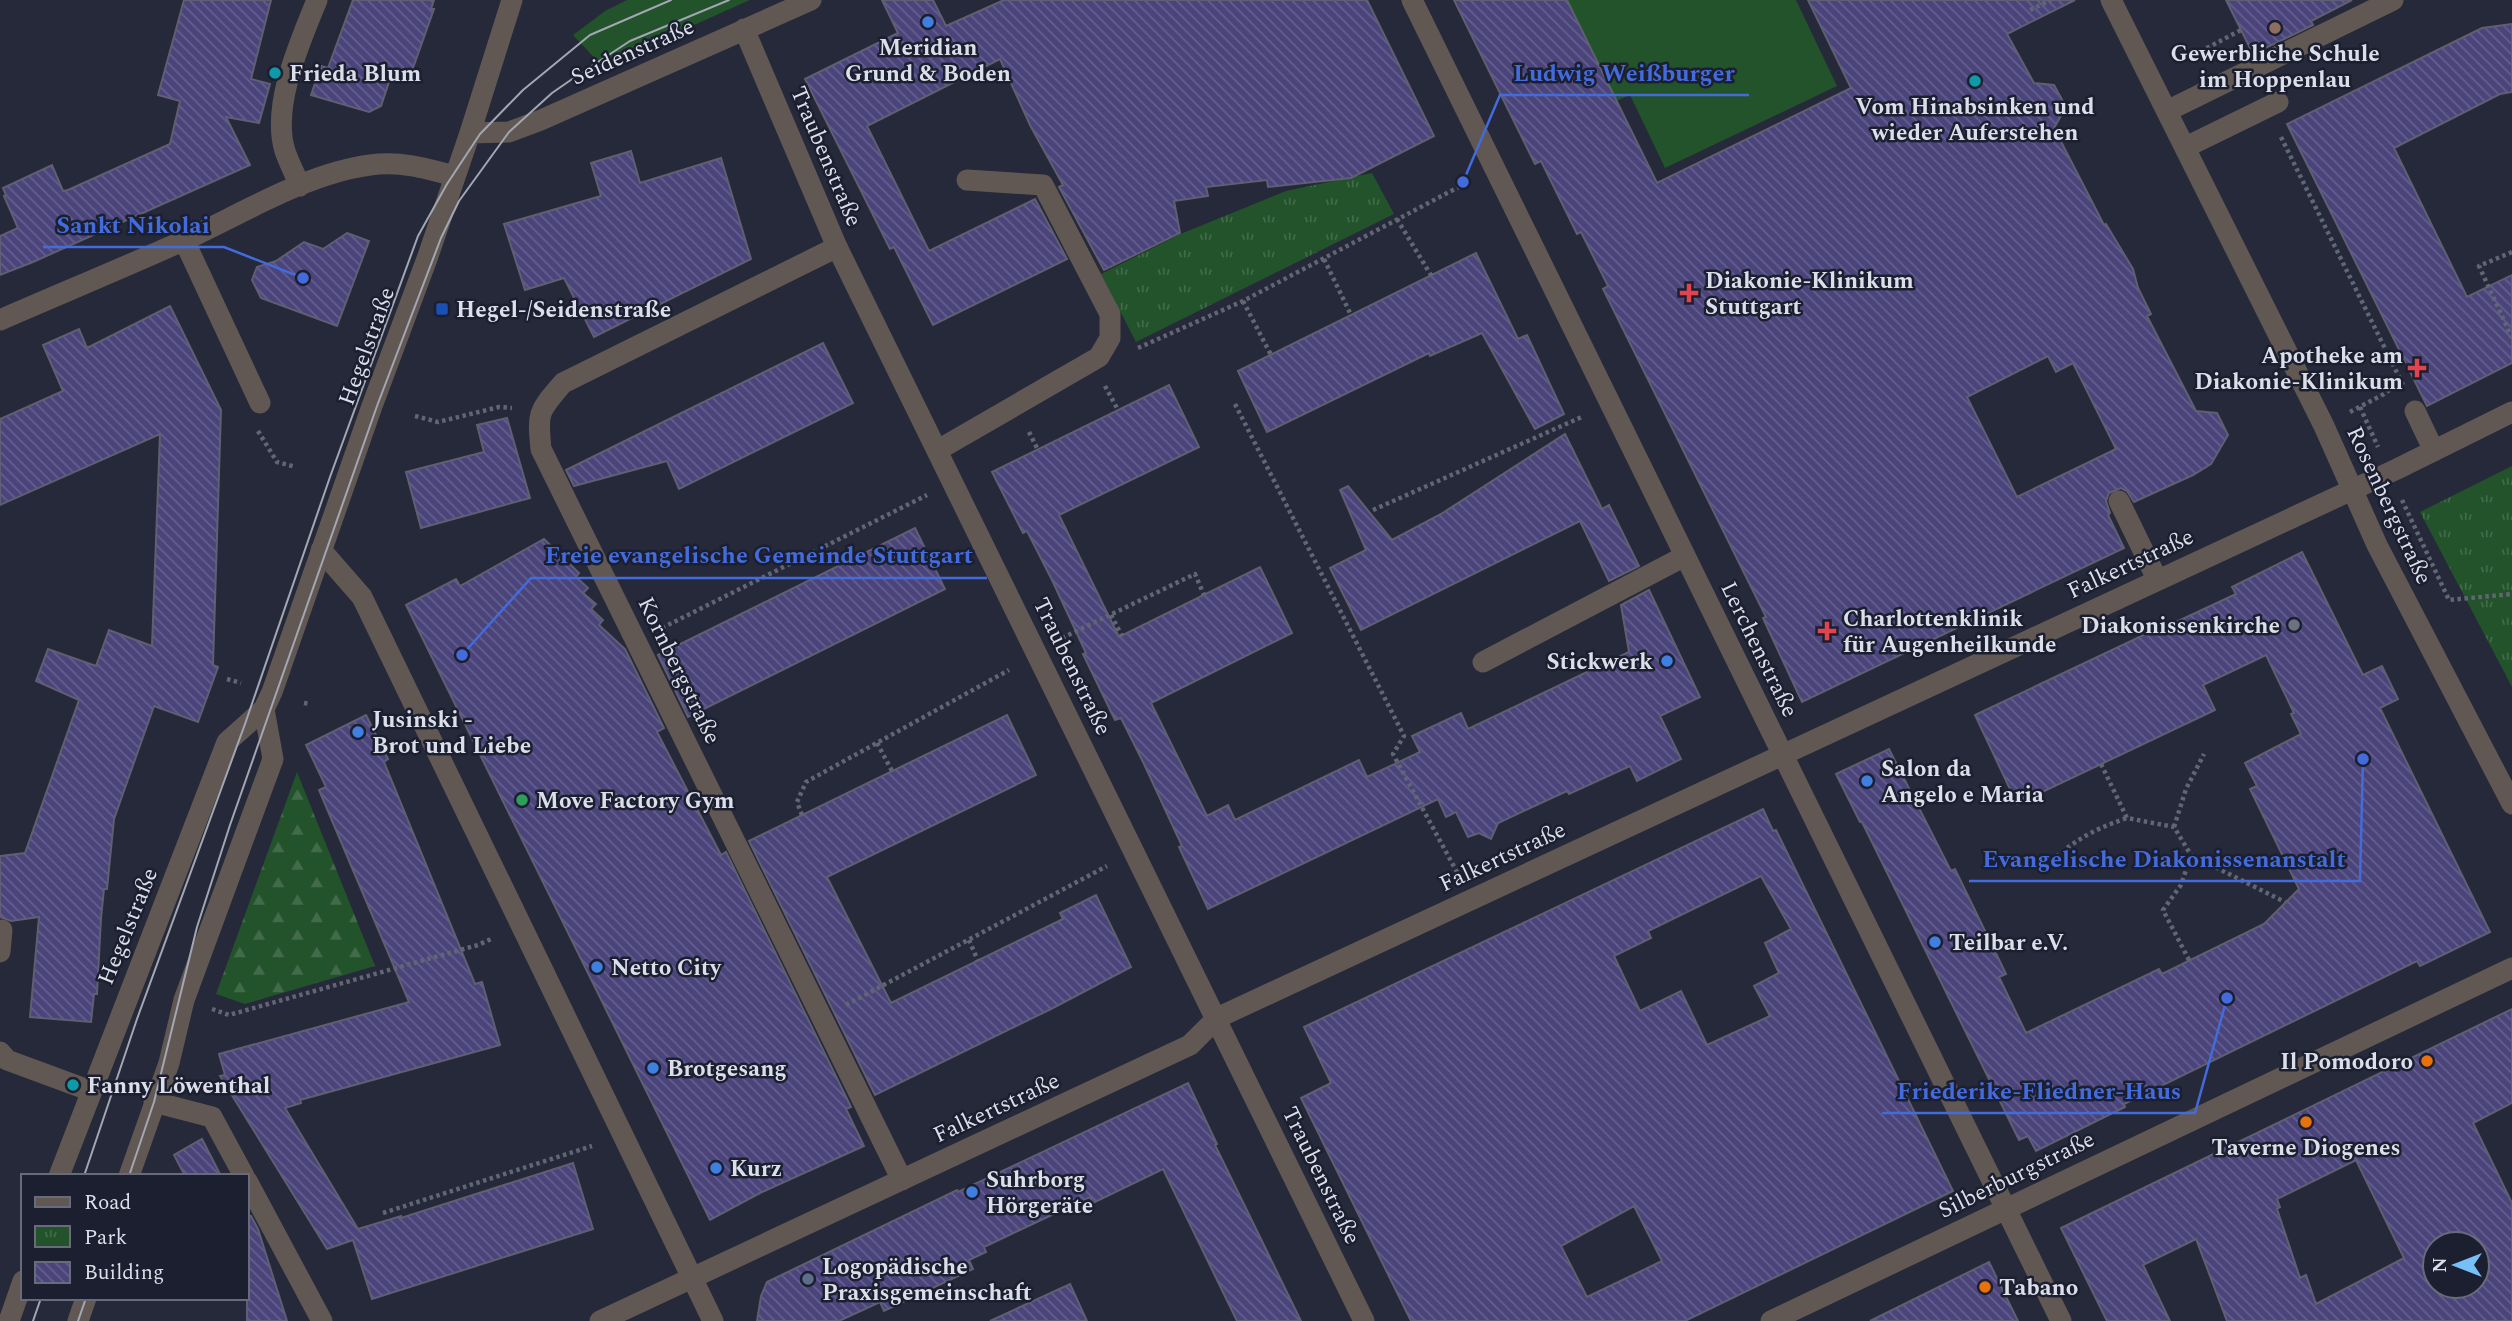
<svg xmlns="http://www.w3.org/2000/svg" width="2512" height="1321" font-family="Spectral,serif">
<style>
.grass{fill:#22532a}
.forest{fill:url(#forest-firs)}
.park{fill:url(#park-tufts)}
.building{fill:url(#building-back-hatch);stroke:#605f72;stroke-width:2;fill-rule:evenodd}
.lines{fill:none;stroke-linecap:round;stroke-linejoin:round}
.path{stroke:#626674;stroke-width:4.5;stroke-dasharray:3.5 3.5;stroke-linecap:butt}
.minor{stroke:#615854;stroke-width:21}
.tram{stroke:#a3a7b3;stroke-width:2}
.shop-dot{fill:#3f7fe0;stroke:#1b1f2f;stroke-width:2.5}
.education-dot{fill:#8d6e63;stroke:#1b1f2f;stroke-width:2.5}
.culture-dot{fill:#0f9aa8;stroke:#1b1f2f;stroke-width:2.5}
.health-dot{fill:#e0444e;stroke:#1b1f2f;stroke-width:2.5}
.transit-dot{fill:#1a4fb4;stroke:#1b1f2f;stroke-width:2.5}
.worship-dot{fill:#6b7280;stroke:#1b1f2f;stroke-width:2.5}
.leisure-dot{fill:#2e9e5b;stroke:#1b1f2f;stroke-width:2.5}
.food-dot{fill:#e8710a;stroke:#1b1f2f;stroke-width:2.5}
.service-dot{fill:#5c6f8a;stroke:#1b1f2f;stroke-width:2.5}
.labels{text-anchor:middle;stroke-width:5;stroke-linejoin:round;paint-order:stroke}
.poi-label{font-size:23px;font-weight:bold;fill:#dcdfea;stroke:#1b1f2f;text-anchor:start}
.street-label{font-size:23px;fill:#dcdfea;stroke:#1b1f2f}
.leader{fill:none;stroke:#436bdc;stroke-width:2.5}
.callout-dot{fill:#436bdc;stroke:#1b1f2f;stroke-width:2.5}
.callout-label{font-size:24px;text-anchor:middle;font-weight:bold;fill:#436bdc;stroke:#1b1f2f;stroke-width:5;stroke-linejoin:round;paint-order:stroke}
</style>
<defs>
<pattern id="forest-firs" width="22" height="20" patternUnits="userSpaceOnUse" patternTransform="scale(1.75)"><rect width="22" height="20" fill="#22532a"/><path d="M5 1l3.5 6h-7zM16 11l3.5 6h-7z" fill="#426b49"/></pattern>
<pattern id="park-tufts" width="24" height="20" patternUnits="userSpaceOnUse" patternTransform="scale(1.75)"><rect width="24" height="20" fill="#22532a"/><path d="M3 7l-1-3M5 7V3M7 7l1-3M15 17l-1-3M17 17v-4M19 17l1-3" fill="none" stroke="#426b49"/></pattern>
<pattern id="building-back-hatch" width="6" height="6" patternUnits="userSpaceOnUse" patternTransform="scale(1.75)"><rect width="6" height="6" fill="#4a447b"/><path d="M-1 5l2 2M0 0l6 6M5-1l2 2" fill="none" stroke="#645f8e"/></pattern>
</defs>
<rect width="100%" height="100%" fill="#252939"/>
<path class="grass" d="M627 0H750L602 66 573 35 605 11Z
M1565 0H1796L1837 86 1665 168 1630 95 1614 102Z"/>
<path class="forest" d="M297 772 375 966 245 1004 216 994Z"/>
<path class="park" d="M1372 173 1394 214 1136 342 1101 274 1183 233 1286 191Z
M2512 466V687L2420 512Z"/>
<path class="building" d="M184 0H271L251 79 270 84 259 123 226 117 250 165 33 262 0 275V236L18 228 4 196 6 195 3 188 52 165 63 191 68 190 170 144 180 101 158 95Z
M353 0H434L431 9H434L408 82 391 76 381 106 369 112 311 95 321 66 328 68Z
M882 0H933L946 26 1004 0H1367L1434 136 1351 178 1268 187 1267 180 1206 187 1208 196 1174 201 1180 233 1104 270 1059 187 1063 185 1030 125 1000 59 867 126 929 251 1035 199 1067 259 933 325 894 247 890 249 805 79 898 33Z
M1454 0H1567L1657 183 1851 88 1808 0H2075L2007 34 2034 83 2054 85 2066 107 2054 128 2104 225 2106 224 2133 269 2138 288 2151 314 2147 316 2196 411 2217 413 2228 435 2211 464 2193 475 2134 502 2127 491 2121 488 2109 493 2106 501 2110 513 2108 515 2124 548 1802 702 1763 618 1766 617 1603 289 1608 286 1581 232 1577 234 1541 161 1535 164ZM2048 356 2056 372 2073 363 2116 449 2017 497 1967 397Z
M2226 0H2352L2311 21 2313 25 2253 54Z
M2512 24V92L2500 94 2394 148 2467 297 2512 275V363L2427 406 2287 124 2482 28Z
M631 151 640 183 721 158 751 259 594 337 564 278 525 290 504 224 601 196 591 163Z
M347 233 369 241 337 326 261 298 252 280 257 267 276 261 304 242 323 249Z
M1476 253 1518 339 1527 335 1564 414 1535 429 1482 333 1430 356 1429 353 1267 432 1238 371Z
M170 306 221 410 213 665 218 667 198 722 154 706 114 819 107 889H104L101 918 97 994H94L91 1022 30 1017 39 917 11 921 0 917V856L25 853 79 700 36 681 48 649 96 666 109 630 152 646 160 434 0 505V419L63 391 43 345 79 329 87 348Z
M823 343 853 403 679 489 667 461 574 486 566 470Z
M1169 385 1199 447 1059 515 1119 637 1260 567 1292 633 1151 703 1207 816 1228 805 1235 820 1359 760 1367 777 1420 752 1412 736 1461 713 1468 729 1629 652 1621 605 1649 590 1700 697 1660 716 1681 759 1637 781 1630 766 1569 794 1567 791 1498 823 1491 839 1479 833 1468 837 1456 812 1446 817 1438 799 1208 909 1179 847 1182 846 1144 764 1121 718 1115 720 1083 654 1086 653 1052 580 1027 531 1023 533 992 472Z
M507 418 530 498 421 528 406 472 484 452 477 425Z
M1565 434 1602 509 1609 505 1639 566 1609 581 1580 521 1361 630 1330 568 1366 550 1340 490 1348 486 1392 540 1441 514Z
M915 528 945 589 688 717 658 655Z
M544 539 579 573 576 577 588 588 583 593 596 604 591 609 603 620 599 625 625 649 664 728 657 732 721 855 726 852 851 1107 846 1109 864 1146 760 1193 710 1220 406 605 456 579 460 586Z
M2302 552 2363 675 2382 666 2398 699 2380 708 2490 932 2420 966 2417 961 2124 1104 2125 1107 2036 1151 2028 1136 2019 1140 1862 822H1860L1836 774 1889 749 1951 871 1955 869 2006 974 1999 977 2026 1033 2159 969 2162 974 2264 924 2299 889 2250 789 2257 786 2245 763 2301 734 2291 714 2294 713 2266 655 2203 685 2215 710 2017 804 1975 715 2173 621 2174 623 2236 594 2232 587Z
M366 715 388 759 384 762 475 984 482 982 500 1045 300 1100 301 1103 285 1108 358 1229 401 1216V1218L573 1163 593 1229 372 1299 353 1240 327 1249 220 1076 225 1075 219 1054 409 1002 319 790 326 787 306 745Z
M1007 715 1036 775 827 877 891 1003 1063 919 1060 913 1096 895 1131 967 1051 1009 875 1095 749 841Z
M1763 809 1773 831 1776 830 1953 1191 1685 1321H1411L1301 1098 1331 1083 1304 1027ZM1761 876 1791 929 1765 943 1779 973 1754 986 1770 1016 1707 1045 1681 991 1640 1011 1614 956 1651 938 1648 931ZM1634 1206 1662 1261 1587 1297 1561 1246Z
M2512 1009V1103L2473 1123 2512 1203V1321H2227L2196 1239 2143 1265 2170 1321H2107L2061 1228ZM2356 1160 2404 1258 2316 1304 2306 1275 2300 1278 2277 1209 2280 1207 2277 1199ZM2435 1244H2477V1286H2435Z
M1188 1083 1217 1144 1215 1145 1301 1321H1237L1163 1169 1093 1203 1090 1197 984 1247 986 1252 969 1260 973 1269 884 1311 880 1302 839 1321H757L761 1296 767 1282 957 1190 958 1192Z
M202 1139 221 1176H185L174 1155Z
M251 1216 258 1229 287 1321H247V1217Z
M1989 1262 2018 1321H1870Z
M1070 1284 1087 1321H990Z"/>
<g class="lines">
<path class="path" d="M2030 10 2051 0
M2188 58 2241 30
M2281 137 2403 385
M1397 219 1432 277
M2512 252 2479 266 2512 338
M1324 259 1351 315
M1243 301 1271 355
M1138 348 1243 301 1470 181
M1105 386 1118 410
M1235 404 1404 736 1393 754 1458 874
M2360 407 2378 447
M2350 412 2384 394 2401 381
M415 416 438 422 499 407 512 408
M258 431 277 462 296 467
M1029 432 1038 450
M2402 500 2449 600 2512 594
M1373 510 1584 416
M1111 615 1122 636
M662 628 927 495
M1062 638 1195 574 1204 595
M227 679 241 683
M304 703 310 704
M877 743 892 771
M2101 764 2127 818 2174 827 2191 855 2285 902
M802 815 797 802 806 782 1009 670
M2174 827 2186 789 2204 754
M2040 870C2070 844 2088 831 2127 818
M969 940 978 961
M2189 960 2163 910 2181 885 2191 855
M846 1005 1107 866
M212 1009 229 1015 478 945 491 939
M383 1213 592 1146"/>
<path class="minor" d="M1412 0 2061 1321
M2111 0 2324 426 2377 545 2512 804
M744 29 837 247 1364 1321
M2167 111 2393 0
M470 133 509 132 541 120 811 0
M2186 147 2278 102
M300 186C295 174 289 163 285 151 271 106 300 42 317 0
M184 240 260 403
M837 247 563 383C539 411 537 411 541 449L902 1180
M0 320C62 293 125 267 187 239 243 213 308 173 370 165 400 161 425 168 454 176
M2415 411 2434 451
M938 450 1099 357 1110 338V314L1043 185 967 180
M2119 501 2157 579
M321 550 362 597 713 1321
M1483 662 1685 556
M0 952 2 930
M0 1052 7 1060 91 1091
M154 1102 212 1117 244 1176
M59 1176 227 742 264 709 272 692 372 406 428 256 470 133 512 0
M129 1176 169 1063 184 1000 273 759 264 709
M247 1181 322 1321
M9 1321 23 1281
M78 1321 86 1298
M600 1321 1190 1045 1217 1018 2397 469 2512 412
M1771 1321 2512 968"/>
<path class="tram" d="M84 1176 137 1019 245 724 330 477 418 236 447 184 480 134 523 90 590 35 671 0
M129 1176 154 1102 197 927 230 825 377 406 441 238 459 201 509 132 552 93 578 75 630 41 729 0
M33 1321 41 1298
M78 1321 86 1298"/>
</g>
<g class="shop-dot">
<circle cx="928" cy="22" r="7"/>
<circle cx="1667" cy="661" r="7"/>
<circle cx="358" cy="732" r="7"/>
<circle cx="1867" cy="781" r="7"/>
<circle cx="1935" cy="942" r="7"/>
<circle cx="597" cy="967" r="7"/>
<circle cx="653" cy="1068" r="7"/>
<circle cx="716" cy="1168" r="7"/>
<circle cx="972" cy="1192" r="7"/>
</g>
<circle class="education-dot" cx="2275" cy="28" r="7"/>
<g class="culture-dot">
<circle cx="275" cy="73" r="7"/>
<circle cx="1975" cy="81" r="7"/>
<circle cx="73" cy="1085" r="7"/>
</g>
<g class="health-dot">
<path d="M1685.5 282.5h7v7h7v7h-7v7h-7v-7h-7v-7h7z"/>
<path d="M2413.5 357.5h7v7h7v7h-7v7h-7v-7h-7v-7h7z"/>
<path d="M1823.5 620.5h7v7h7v7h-7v7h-7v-7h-7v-7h7z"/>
</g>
<rect class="transit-dot" x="435" y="302" width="14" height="14" rx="3.5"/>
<circle class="worship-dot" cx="2294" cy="625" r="7"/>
<circle class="leisure-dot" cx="522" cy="800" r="7"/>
<g class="food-dot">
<circle cx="2427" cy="1061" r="7"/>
<circle cx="2306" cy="1122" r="7"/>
<circle cx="1985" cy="1287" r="7"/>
</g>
<circle class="service-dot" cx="808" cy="1279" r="7"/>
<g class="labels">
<g class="poi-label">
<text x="928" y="55" text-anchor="middle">Meridian<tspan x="928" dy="26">Grund &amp; Boden</tspan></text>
<text x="2275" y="61" text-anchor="middle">Gewerbliche Schule<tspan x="2275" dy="26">im Hoppenlau</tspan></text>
<text x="289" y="81">Frieda Blum</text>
<text x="1975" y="114" text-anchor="middle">Vom Hinabsinken und<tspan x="1975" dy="26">wieder Auferstehen</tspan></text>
<text x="1705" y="288">Diakonie-Klinikum<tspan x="1705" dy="26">Stuttgart</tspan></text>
<text x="456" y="317">Hegel-/Seidenstraße</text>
<text x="2403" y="363" text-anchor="end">Apotheke am<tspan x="2403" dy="26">Diakonie-Klinikum</tspan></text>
<text x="1843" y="626">Charlottenklinik<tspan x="1843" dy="26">für Augenheilkunde</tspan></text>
<text x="2280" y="633" text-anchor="end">Diakonissenkirche</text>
<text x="1653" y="669" text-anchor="end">Stickwerk</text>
<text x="372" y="727">Jusinski -<tspan x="372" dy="26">Brot und Liebe</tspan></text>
<text x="1881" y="776">Salon da<tspan x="1881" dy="26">Angelo e Maria</tspan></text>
<text x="536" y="808">Move Factory Gym</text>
<text x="1949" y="950">Teilbar e.V.</text>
<text x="611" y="975">Netto City</text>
<text x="2413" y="1069" text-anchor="end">Il Pomodoro</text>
<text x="667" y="1076">Brotgesang</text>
<text x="87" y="1093">Fanny Löwenthal</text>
<text x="2306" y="1155" text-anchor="middle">Taverne Diogenes</text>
<text x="730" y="1176">Kurz</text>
<text x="986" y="1187">Suhrborg<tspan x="986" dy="26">Hörgeräte</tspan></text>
<text x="822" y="1274">Logopädische<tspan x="822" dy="26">Praxisgemeinschaft</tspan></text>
<text x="1999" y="1295">Tabano</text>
</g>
<g class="street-label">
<text transform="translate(632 51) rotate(-24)" y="8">Seidenstraße</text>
<text transform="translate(827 156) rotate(67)" y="8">Traubenstraße</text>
<text transform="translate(366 346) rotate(-70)" y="8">Hegelstraße</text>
<text transform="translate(2390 505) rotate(65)" y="8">Rosenbergstraße</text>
<text transform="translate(2130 563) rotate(-25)" y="8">Falkertstraße</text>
<text transform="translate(1760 649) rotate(64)" y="8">Lerchenstraße</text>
<text transform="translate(1073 666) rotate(64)" y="8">Traubenstraße</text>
<text transform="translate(680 670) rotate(64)" y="8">Kornbergstraße</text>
<text transform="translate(1502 856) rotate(-25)" y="8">Falkertstraße</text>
<text transform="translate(127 926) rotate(-68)" y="8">Hegelstraße</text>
<text transform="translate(996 1107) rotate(-25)" y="8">Falkertstraße</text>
<text transform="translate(2016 1174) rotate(-26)" y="8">Silberburgstraße</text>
<text transform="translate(1322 1175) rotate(64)" y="8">Traubenstraße</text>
</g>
</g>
<path class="leader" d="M1463 182L1500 95H1749M303 278L224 247H43M462 655L531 578H987M2363 759L2360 881H1969M2227 998L2195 1113H1882"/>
<g class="callout-dot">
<circle cx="1463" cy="182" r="7"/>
<circle cx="303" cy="278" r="7"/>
<circle cx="462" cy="655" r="7"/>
<circle cx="2363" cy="759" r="7"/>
<circle cx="2227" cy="998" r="7"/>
</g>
<g class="callout-label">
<text x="1624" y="81">Ludwig Weißburger</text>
<text x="133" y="233">Sankt Nikolai</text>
<text x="759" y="563">Freie evangelische Gemeinde Stuttgart</text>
<text x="2164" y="867">Evangelische Diakonissenanstalt</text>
<text x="2039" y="1099">Friederike-Fliedner-Haus</text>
</g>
<rect x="21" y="1174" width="228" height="126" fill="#1b1f2f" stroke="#686c7a" stroke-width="2"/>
<rect x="35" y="1197" width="35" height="10" fill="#615854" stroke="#686c7a" stroke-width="2"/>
<text x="84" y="1209" font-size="21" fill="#dcdfea">Road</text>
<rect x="35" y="1226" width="35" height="21" fill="url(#park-tufts)" stroke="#686c7a" stroke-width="2"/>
<text x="84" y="1244" font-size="21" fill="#dcdfea">Park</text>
<rect x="35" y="1262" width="35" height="21" fill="url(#building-back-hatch)" stroke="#686c7a" stroke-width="2"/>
<text x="84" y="1279" font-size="21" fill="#dcdfea">Building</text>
<g transform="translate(2456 1265) rotate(270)"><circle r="33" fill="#1b1f2f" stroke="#686c7a" stroke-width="2"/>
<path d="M0-5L12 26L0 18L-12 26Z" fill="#77bff7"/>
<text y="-10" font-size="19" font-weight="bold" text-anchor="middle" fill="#dcdfea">N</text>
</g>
</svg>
